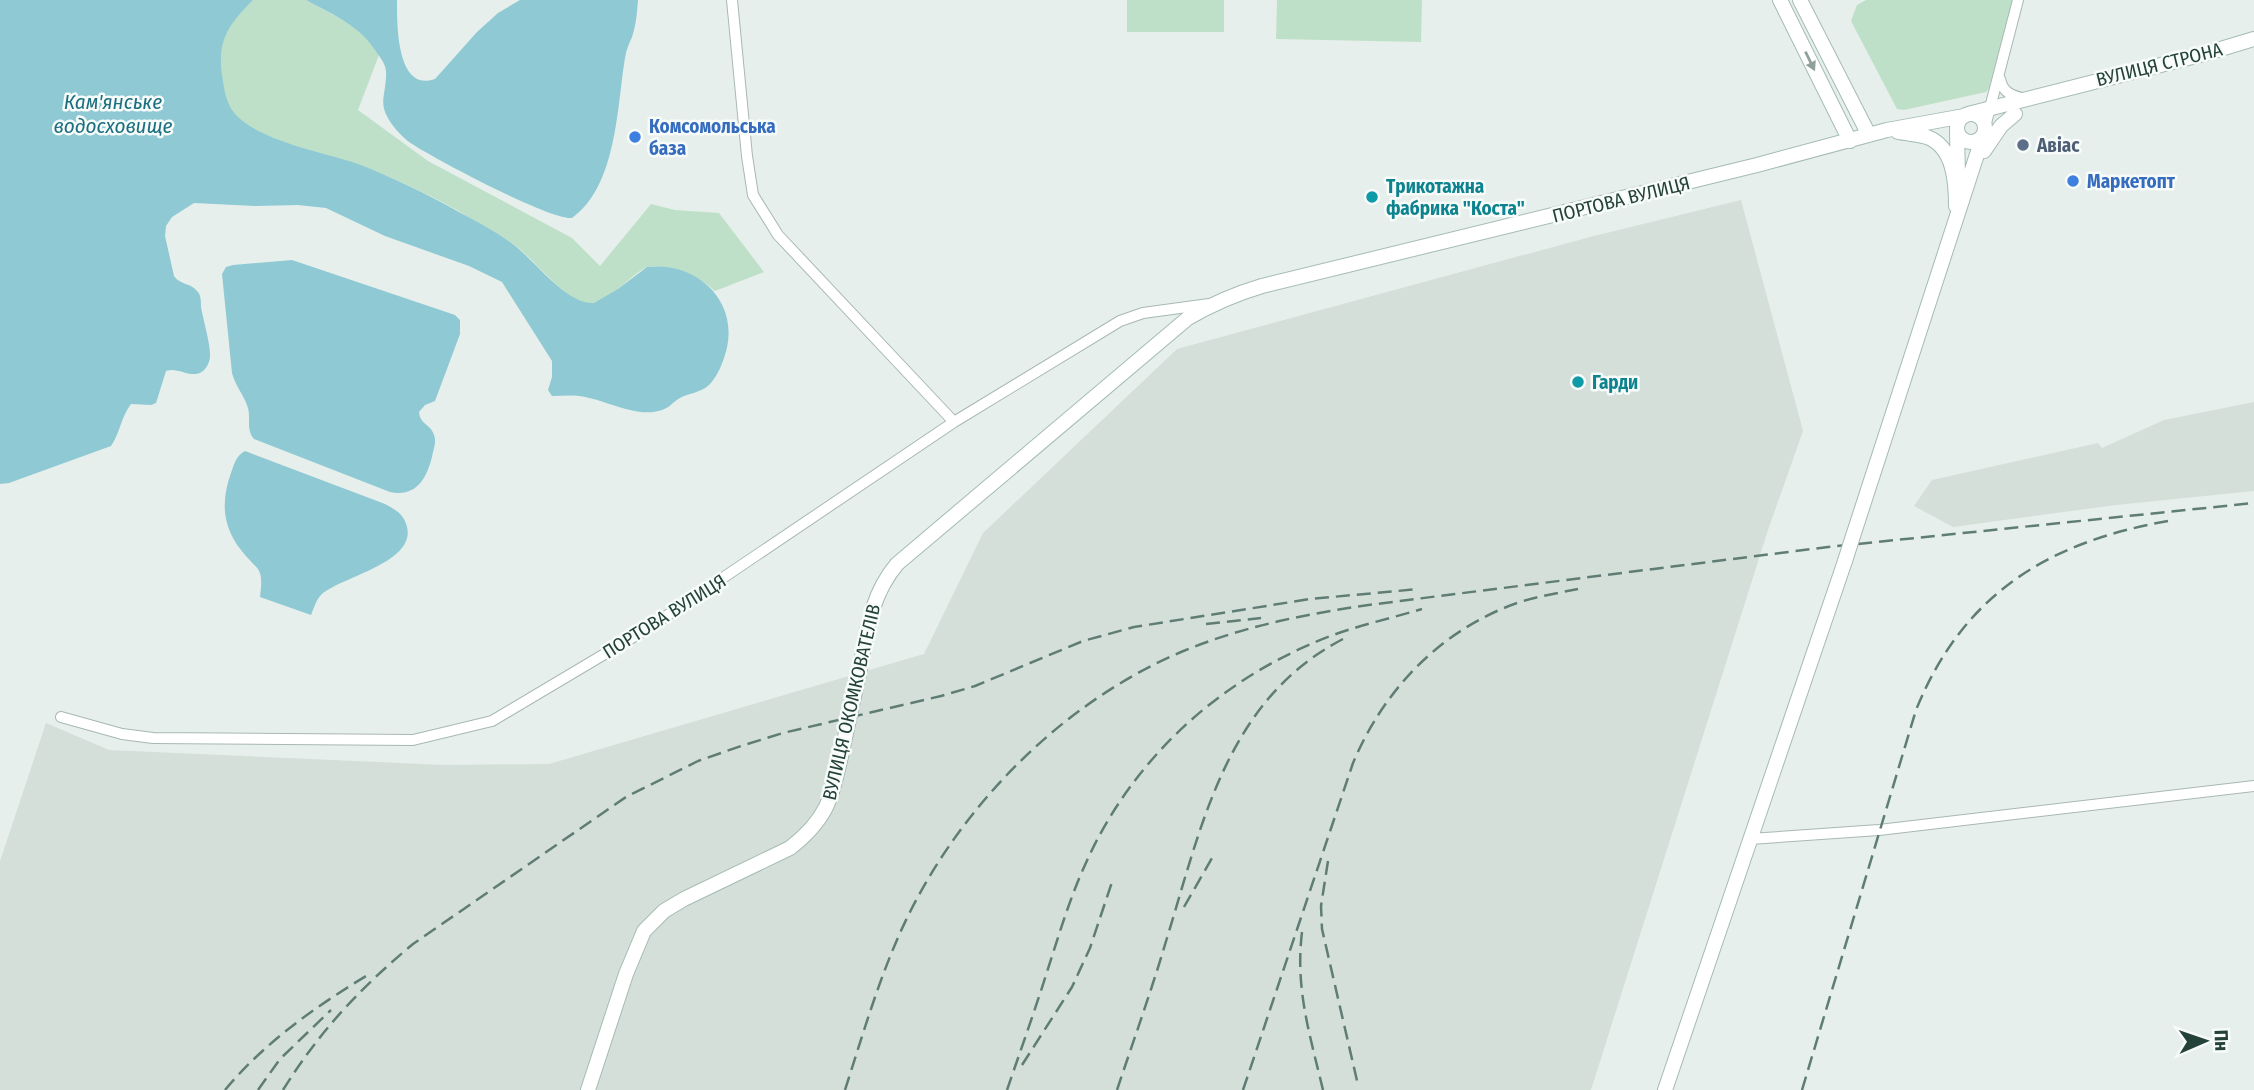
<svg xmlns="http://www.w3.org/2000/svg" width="2254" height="1090" font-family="'Fira Sans Condensed',sans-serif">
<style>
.built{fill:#d4dfda}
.green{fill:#bfe0c8}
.water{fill:#8ec9d4}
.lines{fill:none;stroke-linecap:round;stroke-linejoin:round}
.street-casing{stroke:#a8b8b2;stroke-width:12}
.secondary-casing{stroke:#a4bbb3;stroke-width:16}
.street{stroke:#fff;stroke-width:10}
.secondary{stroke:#fff;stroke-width:14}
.rail{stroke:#5f7d75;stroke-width:2.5;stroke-dasharray:14 7;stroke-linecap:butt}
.secondary-bridge-casing{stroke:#a4bbb3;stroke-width:16;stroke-linecap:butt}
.secondary-bridge{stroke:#fff;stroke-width:14}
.oneway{fill:#92a09c}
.shop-dot{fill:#3f7fe0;stroke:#f7fbf9;stroke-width:2.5}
.service-dot{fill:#5c6f8a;stroke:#f7fbf9;stroke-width:2.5}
.culture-dot{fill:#0f9aa8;stroke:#f7fbf9;stroke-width:2.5}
.labels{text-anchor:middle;stroke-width:5;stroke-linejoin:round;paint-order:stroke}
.street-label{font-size:19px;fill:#24423a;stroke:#f7fbf9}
.shop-label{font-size:19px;font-weight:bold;fill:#366cbe;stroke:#f7fbf9;text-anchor:start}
.service-label{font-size:19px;font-weight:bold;fill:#4e5e75;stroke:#f7fbf9;text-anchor:start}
.culture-label{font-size:19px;font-weight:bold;fill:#0d838f;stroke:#f7fbf9;text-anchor:start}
.water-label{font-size:21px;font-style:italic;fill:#1c6f80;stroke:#f7fbf9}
</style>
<rect width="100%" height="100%" fill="#e6efeb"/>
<path class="built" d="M1741 200 1803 431 1768 530 1591 1090H0V861L46 723 109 750 444 765 549 764 924 654 983 533 1177 349 1590 237Z
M2254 402V491L2116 505 1953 527 1914 506 1932 480 2098 443 2102 448 2164 420Z"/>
<path class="green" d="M253 0H306L352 25 369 40 379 55 358 110 428 161 572 238 600 266 651 204 675 210 719 213 764 272 715 291C697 274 672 264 647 267 629 275 606 308 585 303 564 298 534 260 516 246 498 233 476 222 457 210 426 193 390 176 356 164 322 152 264 141 238 118 221 101 215 59 224 37 229 23 242 11 253 0Z
M1127 0H1224V32H1127Z
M1277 0H1422L1421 42 1276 39Z
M1866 0H2013L1989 88 1986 92 1904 110 1897 109 1851 21 1857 5Z"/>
<path class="water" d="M0 0H253C229 24 217 40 222 75 224 87 225 99 232 110 253 140 324 152 358 164 392 177 427 194 459 212 478 222 497 232 514 245 535 261 567 305 594 303L618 289 647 267C700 261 743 305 724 358 721 367 716 378 709 385 700 393 689 393 680 398 673 402 669 408 662 410 636 419 605 399 579 396 570 395 561 396 552 396L548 390 552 377V361L502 282 469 266 385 236 326 208 298 205 255 206 194 203 172 217 166 226 165 236 174 276C180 285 191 283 197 291 201 295 201 301 201 307 203 319 211 346 210 356 210 361 207 368 203 371 191 380 178 366 166 371L156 403 151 405 131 404C121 417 120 433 111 446L9 483 0 484Z
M306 0H397C397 22 396 93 435 79L477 32 498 13 520 0H638C637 13 636 25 632 37 629 44 626 50 625 58 617 106 617 186 572 218 551 221 431 157 409 142 404 138 398 132 394 127 377 105 385 99 386 77 387 67 383 61 377 53 360 25 333 15 306 0Z
M292 260 455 315 460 320V334L435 401 425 405 419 412C420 425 431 424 434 435 437 442 433 450 432 457 426 480 416 497 390 492L254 439C245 428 252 417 247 405 243 394 235 385 232 373L222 274 226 267 233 265Z
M245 451 385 504C396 510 404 514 407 527 416 563 340 577 321 595 316 600 314 608 311 615L260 597C264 565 258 572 241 550 222 526 221 501 231 473 234 464 236 456 245 451Z"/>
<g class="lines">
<g class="street-casing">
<path id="street" d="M732 0 747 156 753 195 778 235 954 422
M2000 79C2003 93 2012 96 2026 99
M1985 127 2018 0
M61 717 122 734 153 738 413 740 492 721 650 627 954 422 1120 321 1143 313 1209 304
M1750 839 1879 830 2254 786"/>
</g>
<g class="secondary-casing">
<path id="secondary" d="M1780 0 1850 141
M1800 0 1869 135
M1957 128a14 14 0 1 1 28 0a14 14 0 1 1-28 0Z
M1968 114 2204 54 2254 39
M1898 132C1908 134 1918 134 1927 137 1954 147 1956 182 1956 206
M1957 132 1958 176
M1984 151 2001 126 2015 114
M1853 536 1983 136
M860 669C867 630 871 595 897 564L1188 318C1212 304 1235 294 1262 286L1757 165 1887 130 1964 116
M588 1090 626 974 644 931 664 911 684 899 790 848C826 820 832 799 841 756
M1665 1090 1845 561"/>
</g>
<use href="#street" class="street"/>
<use href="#secondary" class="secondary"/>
<path class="rail" d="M1206 624 1261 618
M1328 861 1321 906 1322 929 1358 1085
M1184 907 1212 858
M1302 932C1295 989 1310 1035 1323 1090
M1022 1065 1072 987 1090 948 1113 879
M225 1090C264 1043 315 1007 366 976
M258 1090 280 1059 331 1010
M283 1090C319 1032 360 988 413 944L626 797 698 761 741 746 783 733 941 696 975 686 1083 641 1134 627 1310 599 1419 589
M845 1090C864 1031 881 971 908 916 964 802 1064 702 1181 652 1243 626 1310 613 1376 604L1828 547 2254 503
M1007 1090C1020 1052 1034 1013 1046 975 1058 938 1069 900 1085 865 1129 765 1211 687 1311 644 1346 628 1385 620 1422 609
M1117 1090C1134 1039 1152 989 1167 938 1202 824 1227 699 1343 639
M1243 1090 1353 763C1382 694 1434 637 1504 608 1527 598 1553 594 1578 589
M1802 1090 1916 710C1963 594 2048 542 2168 521"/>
<g class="secondary-bridge-casing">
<path id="secondary-bridge" d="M1845 561 1853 536
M841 756 860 669"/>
</g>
<use href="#secondary-bridge" class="secondary-bridge"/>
</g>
<defs><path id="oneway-solid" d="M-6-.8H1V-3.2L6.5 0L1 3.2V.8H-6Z" transform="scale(1.75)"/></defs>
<use class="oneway" href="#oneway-solid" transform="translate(1810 61) rotate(64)"/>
<g class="shop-dot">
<circle cx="635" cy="137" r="7"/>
<circle cx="2073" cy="181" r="7"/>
</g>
<circle class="service-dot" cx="2023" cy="145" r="7"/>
<g class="culture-dot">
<circle cx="1372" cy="197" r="7"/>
<circle cx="1578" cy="382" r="7"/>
</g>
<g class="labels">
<g class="street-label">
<text transform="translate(2159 64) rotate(-14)" y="7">ВУЛИЦЯ СТРОНА</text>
<text transform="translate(1621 199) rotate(-14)" y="7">ПОРТОВА ВУЛИЦЯ</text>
<text transform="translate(664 616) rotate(-32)" y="7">ПОРТОВА ВУЛИЦЯ</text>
<text transform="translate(851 702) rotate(-77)" y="7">ВУЛИЦЯ ОКОМКОВАТЕЛІВ</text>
</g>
<g class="shop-label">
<text x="649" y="133">Комсомольська<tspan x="649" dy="22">база</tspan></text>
<text x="2087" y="188">Маркетопт</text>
</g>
<g class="service-label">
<text x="2037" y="152">Авіас</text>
</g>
<g class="culture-label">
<text x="1386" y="193">Трикотажна<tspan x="1386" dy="22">фабрика "Коста"</tspan></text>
<text x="1592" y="389">Гарди</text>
</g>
<g class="water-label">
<text x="113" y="109">Кам'янське<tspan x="113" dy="24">водосховище</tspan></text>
</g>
</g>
<g transform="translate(2205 1041) rotate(88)" stroke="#f7fbf9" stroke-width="5" paint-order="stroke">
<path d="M0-5L12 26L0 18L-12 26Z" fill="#24423a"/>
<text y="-10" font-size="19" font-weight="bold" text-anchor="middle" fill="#24423a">Пн</text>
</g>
</svg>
